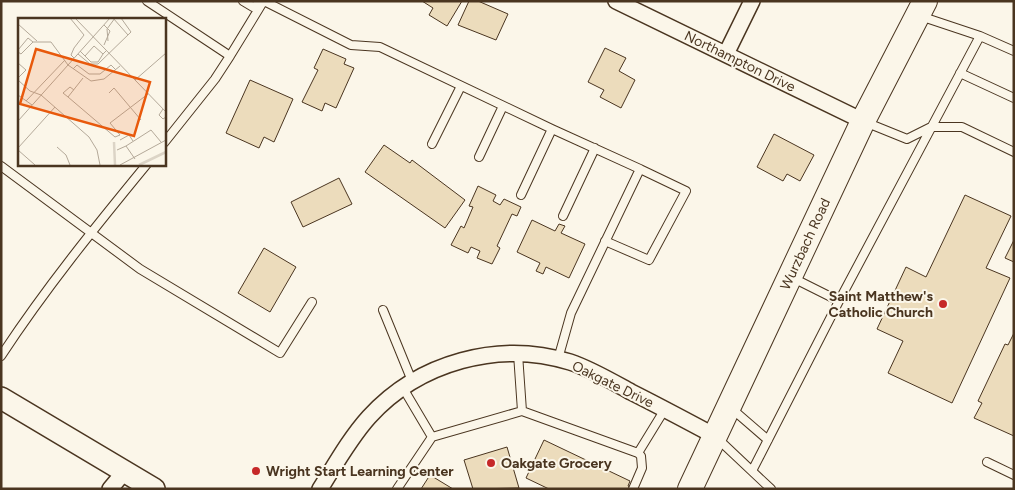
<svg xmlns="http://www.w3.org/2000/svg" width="1015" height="490" font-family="Figtree,sans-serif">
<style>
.building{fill:#ecdcbc;stroke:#4a3520}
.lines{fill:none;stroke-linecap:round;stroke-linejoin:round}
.lane-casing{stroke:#4a3520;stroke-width:10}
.street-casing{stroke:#4a3520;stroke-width:18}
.secondary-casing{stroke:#4a3520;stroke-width:24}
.primary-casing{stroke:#4a3520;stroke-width:26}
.lane{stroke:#fbf6e9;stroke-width:8}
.street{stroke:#fbf6e9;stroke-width:15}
.secondary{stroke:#fbf6e9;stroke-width:21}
.primary{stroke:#fbf6e9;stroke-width:24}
.poi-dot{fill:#c62828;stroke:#fbf6e9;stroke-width:2}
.labels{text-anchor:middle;stroke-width:4;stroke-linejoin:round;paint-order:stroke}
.street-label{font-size:14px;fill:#4a3520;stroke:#fbf6e9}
.poi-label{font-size:14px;font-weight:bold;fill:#4a3520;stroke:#fbf6e9;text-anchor:start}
.inset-river{fill:none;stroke:#dcd4c6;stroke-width:2.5}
.inset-road{fill:none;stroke:#b4a999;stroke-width:1}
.view{fill:#e8590c;fill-opacity:0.15;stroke:#e8590c;stroke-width:2.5}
.inset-edge{fill:none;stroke:#4a3520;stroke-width:2.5}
</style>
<rect width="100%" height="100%" fill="#fbf6e9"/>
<path class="building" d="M422 1H462L447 26 429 15 433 8Z
M469 1H478L508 14 496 40 458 25Z
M605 48 626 58 619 71 635 80 621 108 600 97 604 90 588 82Z
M323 49 346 59 344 64 354 68 336 108 325 103 322 111 302 102 318 70 314 68Z
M250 80 293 99 274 142 264 137 259 148 226 133Z
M774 134 814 155 800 181 787 174 783 181 757 167Z
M384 145 410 163 412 160 465 200 445 228 365 172Z
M339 178 352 204 303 227 291 202Z
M478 186 496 195 493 201 500 205 504 199 521 207 517 216 512 214 497 246 500 248 492 264 477 258 480 251 471 247 468 253 451 245 461 226 464 228 473 207 469 206Z
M965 195 1011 216 986 268 1010 278 952 403 888 373 903 341 877 329 906 267 926 277Z
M532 220 555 231 559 224 565 226 561 233 585 244 569 278 546 267 543 274 536 271 540 263 517 252Z
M1014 240V262L1005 258Z
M264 248 296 267 270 312 238 293Z
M1014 333V436L974 418 982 403 978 401 1005 344 1008 345Z
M544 440 630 481 628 486 633 489H549L526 478Z
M507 447 519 488 473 489 464 460Z
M430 475 453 489H421Z"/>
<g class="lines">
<g class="lane-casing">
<path id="lane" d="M147 1 230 56 215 79 164 143
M243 1 253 7 264 1 351 45 380 47 552 129 640 169 571 313 558 359
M920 16 980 36 1014 51
M230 56 263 2
M960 73 1014 98
M865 122 907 139 931 127H962L1014 152
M432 144 461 86
M479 157 503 106
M1 166 140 269 280 353 312 302
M521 195 552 129
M563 216 595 148
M605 241 649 260 686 191 640 169
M791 277 839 301
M383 310 412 381
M518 354 522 411
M1 356C45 289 96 226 147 164
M403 388 432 437
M731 408 768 440
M718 439 771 489
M987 462 1014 475
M752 471 839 301 980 36
M397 489 432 437 522 411 638 453 665 409
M633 489 642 468 641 456 638 453"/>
</g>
<g class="street-casing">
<path id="street" d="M616 1 863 121
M726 54 752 1
M110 489 125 471
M320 489C335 465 350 438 369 417 419 362 499 340 570 362 591 369 611 381 631 392 659 406 687 421 715 436"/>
</g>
<g class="secondary-casing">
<path id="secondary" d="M1 398 154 489"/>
</g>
<g class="primary-casing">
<path id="primary" d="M690 489 863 121 925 1"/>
</g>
<use href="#lane" class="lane"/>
<use href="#street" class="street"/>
<use href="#secondary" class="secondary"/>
<use href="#primary" class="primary"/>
</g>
<g class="poi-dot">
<circle cx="943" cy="304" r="5"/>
<circle cx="491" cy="463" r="5"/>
<circle cx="256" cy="471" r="5"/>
</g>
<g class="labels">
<g class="street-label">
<text transform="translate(740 61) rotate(26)" y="5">Northampton Drive</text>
<text transform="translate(805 244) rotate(-65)" y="5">Wurzbach Road</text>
<text transform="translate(613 384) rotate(26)" y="5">Oakgate Drive</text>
</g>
<g class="poi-label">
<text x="933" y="301" text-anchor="end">Saint Matthew's<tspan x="933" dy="16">Catholic Church</tspan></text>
<text x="501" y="468">Oakgate Grocery</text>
<text x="266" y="476">Wright Start Learning Center</text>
</g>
</g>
<g transform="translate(18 18)">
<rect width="148" height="148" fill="#fbf6e9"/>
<path class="inset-river" d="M96 124 97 147M121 147 148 134"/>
<path class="inset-road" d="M52 0 66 17 56 30 53 37 56 40M57 0 148 94M95 0 110 17M0 6 19 23M86 7 92 13 86 27M90 23 89 11 97 0M0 32 10 20 15 24M62 33 67 38 76 28 85 36 88 33M0 34 3 36 15 24H33L50 47 73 63 86 61 102 48M60 36 72 46H80L113 14 103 0M67 38 73 44H80L85 36M0 45 8 52 0 60M55 51 59 47 71 56H82L93 47 98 52M65 60 50 79 97 119 102 117 92 105 130 76M0 62 12 73 23 77 71 119 79 132 82 147M117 62 148 35M91 75 96 70 123 102M0 77 14 87M50 79 45 75 52 69 56 72M8 83 47 42M145 91 141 97 145 101 148 99M0 103 92 0M102 122 111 117 115 123M108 128 133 112 143 124M39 129 48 137 52 147M0 130 37 89M0 132 17 147M99 132 108 128 117 141M102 147 148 122"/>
<path class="view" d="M18 31 132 64 116 118 2 86Z"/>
<rect width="148" height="148" class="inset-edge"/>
</g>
<rect width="1015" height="490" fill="none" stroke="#4a3520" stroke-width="5"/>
</svg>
